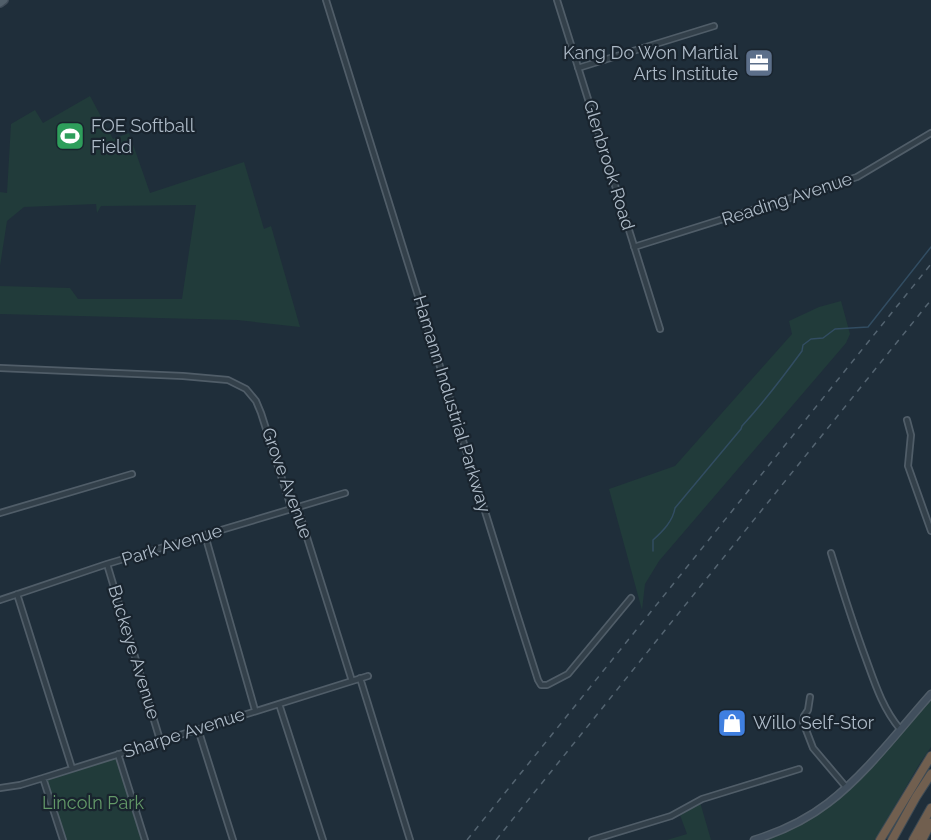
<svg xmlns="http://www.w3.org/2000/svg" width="931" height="840" font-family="Raleway,sans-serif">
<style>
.green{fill:#213b3a}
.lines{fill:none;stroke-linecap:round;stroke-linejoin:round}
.stream{stroke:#324d62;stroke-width:1.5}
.street-casing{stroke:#505d68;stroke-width:8}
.secondary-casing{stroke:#505d68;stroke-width:9}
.primary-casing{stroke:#3f4b57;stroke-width:10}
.highway-casing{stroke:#3d4a54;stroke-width:10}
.street{stroke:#33404a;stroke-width:4.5}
.secondary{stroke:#414f5d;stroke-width:6}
.primary{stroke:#515f6a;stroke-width:7}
.highway{stroke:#715f4f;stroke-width:8}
.rail{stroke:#546471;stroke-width:1.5;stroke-dasharray:6 6;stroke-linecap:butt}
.labels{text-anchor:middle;stroke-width:4.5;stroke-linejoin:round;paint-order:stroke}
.poi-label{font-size:18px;fill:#adbac7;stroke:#19242e;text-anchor:start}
.street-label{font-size:18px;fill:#adbac7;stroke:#19242e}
.park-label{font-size:18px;fill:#639968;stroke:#19242e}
</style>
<rect width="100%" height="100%" fill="#1f2e3a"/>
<path class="green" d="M90 96 113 139 129 133 150 193 244 162 264 229 271 226 300 327 237 320 0 314V286L70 288 78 299H182L196 205 101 206 97 213 96 204 24 207 7 221 0 266V192L7 193 11 124 35 110 43 123Z
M841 301 850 334 846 343 659 561 645 584 642 610 609 489 675 466 792 334 789 321 819 307Z
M931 700V747L920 763 875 840H766C784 832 801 825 817 814 831 806 843 795 854 785Z
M116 758 142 840H66L47 780Z
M700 802 711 840H667L687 834 680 815Z"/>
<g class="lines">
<path class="stream" d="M653 551V540C663 531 673 521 675 508L741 429 742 426C764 402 783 377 802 351L803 345 811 339 823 338 835 329 868 327 931 247"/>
<g class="street-casing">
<path id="street" d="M326 0 516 611 538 680 541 685H547L568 674 631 598
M557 0 660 329
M578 68 714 26
M634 247 857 177 931 133
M0 368 183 376 228 380 246 389 256 401 261 413 290 504 299 512 352 681
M907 420 911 435 908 466 931 531
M0 513 132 474
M205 535 255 710
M831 553C842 589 853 624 866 659 875 684 883 709 900 729
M107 564 160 740
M17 594 72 768
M0 600 107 564 345 493
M360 678 410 840
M810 697 808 710 804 716 803 722 813 748 846 787
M279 704 323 840
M198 729 233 840
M118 754 145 840
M43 778 63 840
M0 788 20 785 43 778 368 676
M592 840 671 816 702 799 799 769"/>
</g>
<g class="secondary-casing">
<path id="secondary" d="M754 840C780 832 806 820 828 803 866 774 899 730 931 694"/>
</g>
<g class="primary-casing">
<path id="primary" d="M0 3 4 0"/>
</g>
<g class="highway-casing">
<path id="highway" d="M880 840 931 756
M892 840 916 797 931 774
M913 840 931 808
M922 840 931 823"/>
</g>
<use href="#street" class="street"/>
<use href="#secondary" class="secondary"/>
<use href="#primary" class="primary"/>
<use href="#highway" class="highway"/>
<path class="rail" d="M467 840 931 264
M496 840 931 300"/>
</g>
<defs>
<g id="office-square" transform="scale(1.5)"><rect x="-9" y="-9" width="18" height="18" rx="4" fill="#5c6f8a" stroke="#19242e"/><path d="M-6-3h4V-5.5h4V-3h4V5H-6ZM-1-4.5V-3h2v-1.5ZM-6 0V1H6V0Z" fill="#fff"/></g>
<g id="stadium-square" transform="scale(1.5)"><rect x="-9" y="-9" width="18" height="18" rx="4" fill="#2e9e5b" stroke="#19242e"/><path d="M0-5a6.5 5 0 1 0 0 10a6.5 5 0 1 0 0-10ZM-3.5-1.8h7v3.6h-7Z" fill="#fff"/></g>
<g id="shop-square" transform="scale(1.5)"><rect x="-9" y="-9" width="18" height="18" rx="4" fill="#3f7fe0" stroke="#19242e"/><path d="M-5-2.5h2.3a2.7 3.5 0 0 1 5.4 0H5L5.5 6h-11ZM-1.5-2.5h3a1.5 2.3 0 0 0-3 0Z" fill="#fff"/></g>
</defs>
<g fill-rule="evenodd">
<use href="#office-square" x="759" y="63"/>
<use href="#stadium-square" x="70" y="136"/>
<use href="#shop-square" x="732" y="723"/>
</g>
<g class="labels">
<g class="poi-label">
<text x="738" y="59" text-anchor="end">Kang Do Won Martial<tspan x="738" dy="21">Arts Institute</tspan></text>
<text x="91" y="132">FOE Softball<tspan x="91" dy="21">Field</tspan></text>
<text x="753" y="729">Willo Self-Stor</text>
</g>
<g class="street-label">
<text transform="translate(609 165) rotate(73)" y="6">Glenbrook Road</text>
<text transform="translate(787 199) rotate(-18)" y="6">Reading Avenue</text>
<text transform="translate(452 404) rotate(73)" y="6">Hamann Industrial Parkway</text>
<text transform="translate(287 483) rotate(70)" y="6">Grove Avenue</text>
<text transform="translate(172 545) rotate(-17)" y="6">Park Avenue</text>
<text transform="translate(134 652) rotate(73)" y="6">Buckeye Avenue</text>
<text transform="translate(184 733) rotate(-18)" y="6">Sharpe Avenue</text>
</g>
<g class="park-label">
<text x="93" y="809">Lincoln Park</text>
</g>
</g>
</svg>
